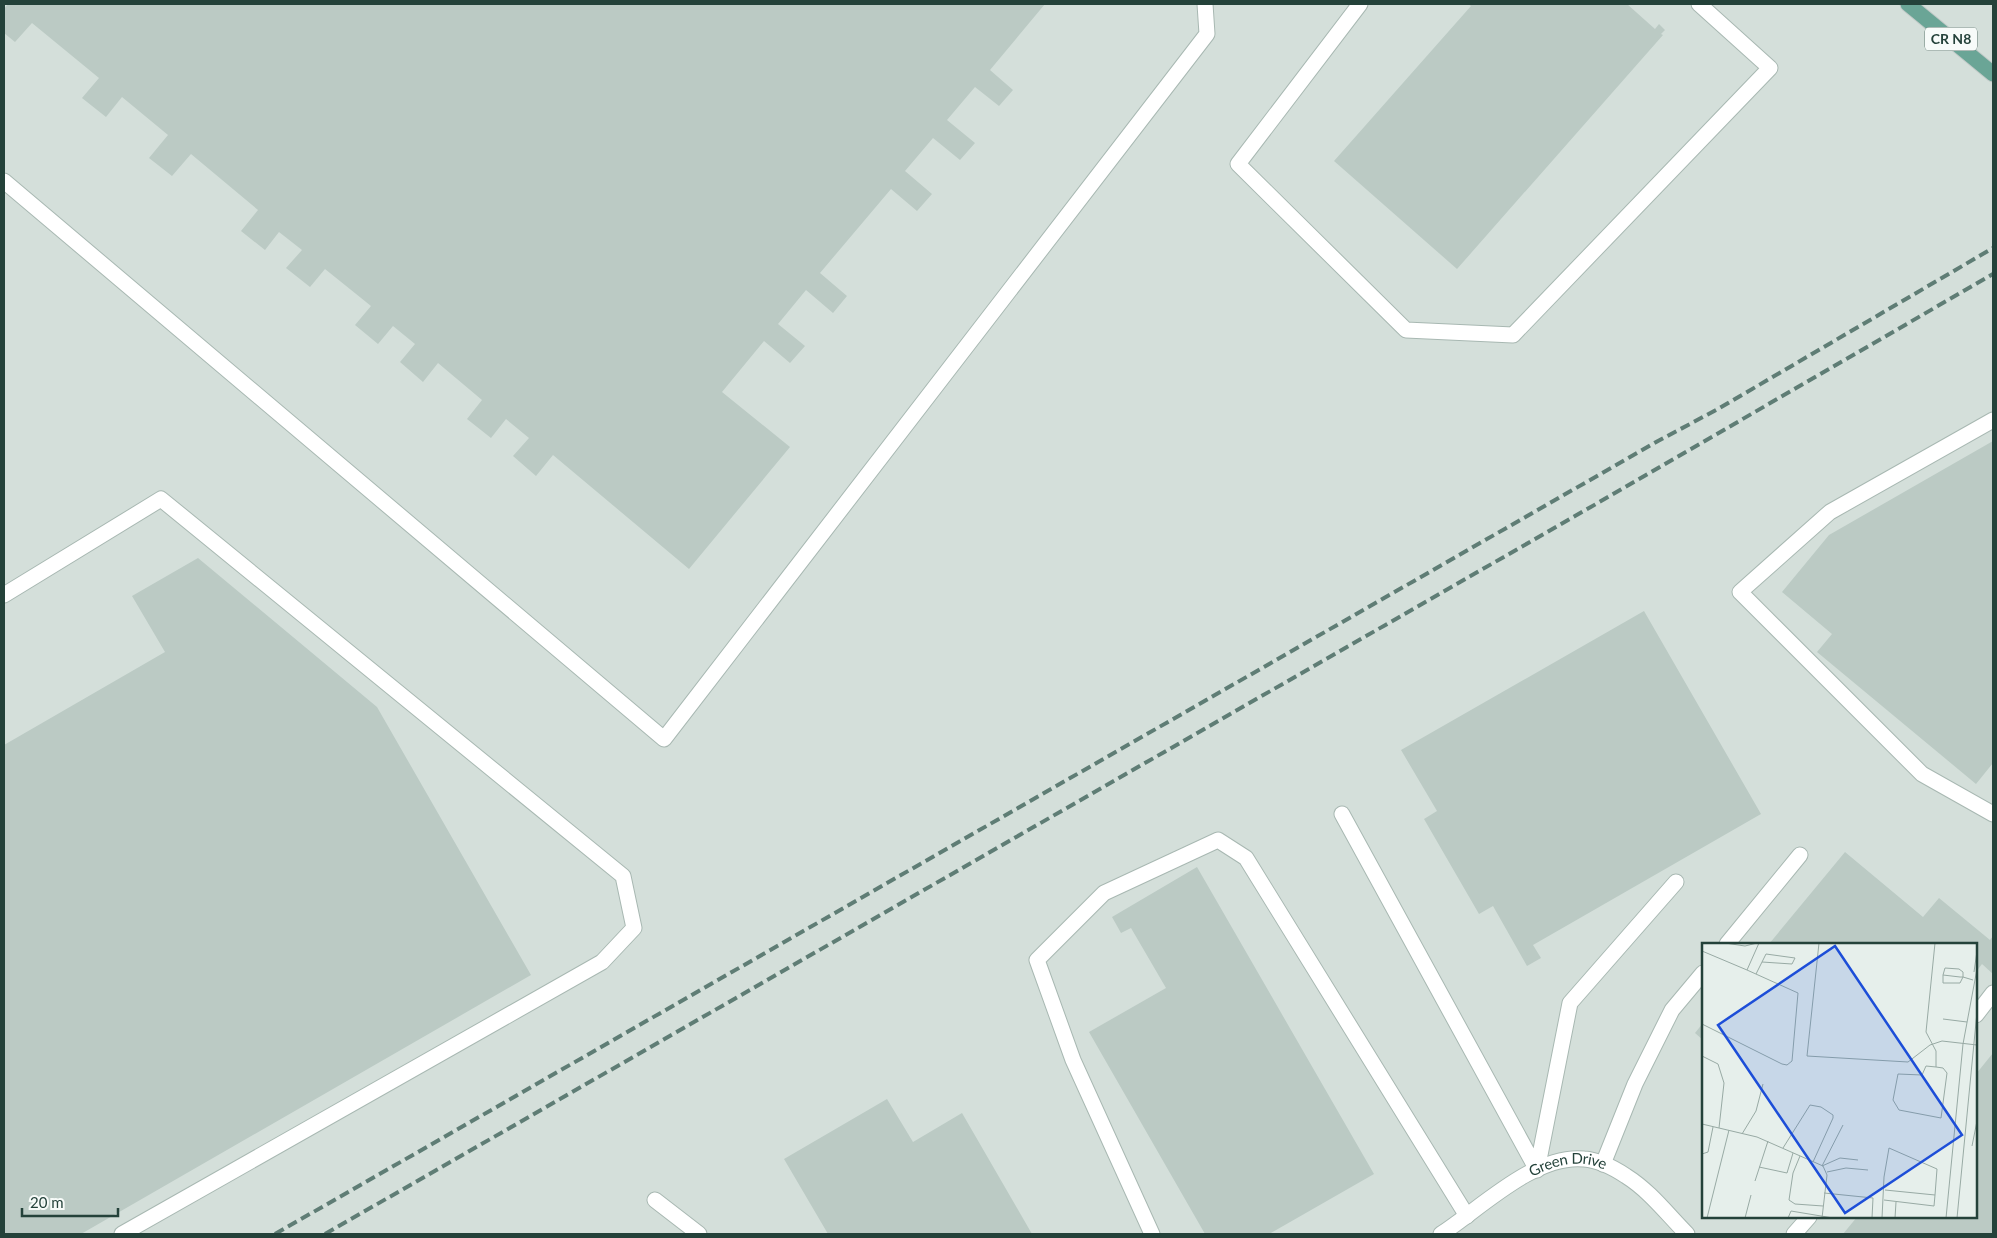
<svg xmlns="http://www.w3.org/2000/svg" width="1997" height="1238" font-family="Lato,sans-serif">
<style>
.built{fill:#d4dfda;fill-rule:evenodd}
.building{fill:#bbcac4}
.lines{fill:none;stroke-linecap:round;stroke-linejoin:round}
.lane-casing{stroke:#a8b8b2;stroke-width:17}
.street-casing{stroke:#a8b8b2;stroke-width:17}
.primary-casing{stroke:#c2cac8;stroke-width:17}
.lane{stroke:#fff;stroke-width:15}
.street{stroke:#fff;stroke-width:15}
.primary{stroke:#6aa596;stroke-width:15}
.rail{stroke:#5f7d75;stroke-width:4;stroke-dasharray:10 5;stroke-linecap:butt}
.labels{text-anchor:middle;stroke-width:5;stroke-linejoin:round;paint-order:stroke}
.shield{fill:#f7fbf9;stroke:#637a73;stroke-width:1}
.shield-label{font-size:14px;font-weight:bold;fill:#24423a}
.street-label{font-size:15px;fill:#24423a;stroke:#f7fbf9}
.inset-road{fill:none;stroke:#98aaa4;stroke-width:1}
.view{fill:#1d4ed8;fill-opacity:0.15;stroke:#1d4ed8;stroke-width:2.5}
.inset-edge{fill:none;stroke:#24423a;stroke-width:2.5}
</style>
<rect width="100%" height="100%" fill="#e6efeb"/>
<path class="built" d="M4 4H1993V1234H4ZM1703 944H1976V1217H1703Z"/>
<path class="building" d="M8 4H1045L990 70 1013 90 999 106 975 87 947 120 975 143 960 160 933 138 905 171 932 194 917 211 891 189 820 273 847 296 833 313 806 290 778 324 805 346 790 363 764 341 722 392 790 447 689 569 553 455 536 476 513 456 529 438 506 419 491 438 467 419 482 400 438 363 423 382 400 362 415 344 393 326 378 344 355 325 371 306 325 269 310 287 286 268 302 250 279 232 265 250 241 231 258 210 191 154 172 176 149 158 168 135 122 97 106 117 82 98 99 78 32 23 15 42 4 33V9Z
M1468 4H1627L1655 29 1659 24 1665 30 1661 34 1663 35 1457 269 1334 161 1471 6Z
M1993 441V763L1976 784 1817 652 1832 634 1782 592 1829 535Z
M198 558 377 707 531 975 81 1234H4V745L165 652 132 596Z
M1644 611 1761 814 1533 945 1541 958 1527 966 1493 906 1479 914 1424 819 1437 811 1401 750Z
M1845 852 1923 917 1939 898 1990 940 1993 936V974L1982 964 1976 972V944H1769Z
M1197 867 1374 1174 1269 1234H1205L1089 1032 1166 988 1131 928 1121 933 1112 917Z
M1703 1023V1040L1695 1033Z
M1993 1053V1234H1843L1857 1217H1976V1074Z
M887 1099 913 1142 962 1113 1032 1234H828L784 1159Z"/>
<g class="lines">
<g class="lane-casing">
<path id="lane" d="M1360 4 1238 164 1406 330 1513 335 1770 68 1699 4
M4 181 664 739 1207 34 1205 4
M1993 420 1830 512 1740 592 1922 774 1993 814
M4 595 161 499 623 876 634 928 602 962 122 1234
M1342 814 1537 1170
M1727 944 1800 855
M1976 1015 1993 993
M1603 1164 1635 1084 1672 1010 1703 973
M1537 1170 1570 1003 1676 882
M655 1200 699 1234
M1152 1234 1073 1060 1037 960 1104 893 1218 840 1246 858 1467 1216
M1794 1234 1809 1217"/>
</g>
<g class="street-casing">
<g id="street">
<path id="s1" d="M1441 1234C1480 1209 1534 1154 1584 1159 1599 1160 1614 1168 1626 1176 1650 1191 1668 1215 1687 1234"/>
</g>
</g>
<g class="primary-casing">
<path id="primary" d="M1908 4 1993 74"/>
</g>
<use href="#lane" class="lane"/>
<use href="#street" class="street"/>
<use href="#primary" class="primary"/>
<path class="rail" d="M275 1234 1658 441 1718 409 1993 248
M325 1234 1596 504 1993 274"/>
</g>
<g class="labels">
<rect class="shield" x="1925" y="27.5" width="52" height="23" rx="4"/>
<g class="shield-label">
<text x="1951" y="44">CR N8</text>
</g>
<g class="street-label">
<text dy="5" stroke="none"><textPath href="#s1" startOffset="148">Green Drive</textPath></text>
</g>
</g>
<g transform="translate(1702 943)">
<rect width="275" height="275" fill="#e6efeb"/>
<path class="inset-road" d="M23 0 43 3 55 0M117 0 105 113 206 119 228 102 240 98 275 102M233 0 224 89 234 108V124L241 125 245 130 239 175 197 167 191 157 196 131 220 132 224 123 234 124M0 8 45 27 57 0M272 29 275 8M54 31 64 11 93 15 90 21 60 19M241 32 243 25 257 26 261 29V34L258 40H241V32L258 34H261L271 37M241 76 265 79M0 81 80 121 85 122 90 118 96 50 45 27M0 113 16 121 22 140 17 185M0 181 55 194 121 223 125 232 120 275M40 191 54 168 61 141M270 203 275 178M81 205 108 162 119 164 131 172V175L111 219M0 211 6 209 11 184M98 213 91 230 87 257 93 261 121 263M120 223 141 182M120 223 138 215 156 217M57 224 85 230 91 210M125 229 144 225 166 227M53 238 66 198M122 250 171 255 170 275M182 257 232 263 233 252M5 275 27 187M43 275 49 252M86 275 89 268 131 275M180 275 182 234 187 205 235 226 233 252 183 247M193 275 194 259M244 275 261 101 275 26M255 275 275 69"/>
<path class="view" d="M133 3 260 192 143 270 16 82Z"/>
<rect width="275" height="275" class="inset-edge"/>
</g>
<rect width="1997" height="1238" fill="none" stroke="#24423a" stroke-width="10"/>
<path d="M22 1208v8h96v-8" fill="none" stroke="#24423a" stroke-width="2.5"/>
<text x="30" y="1208" font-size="15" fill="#24423a" stroke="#f7fbf9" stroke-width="4" paint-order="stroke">20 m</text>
</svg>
